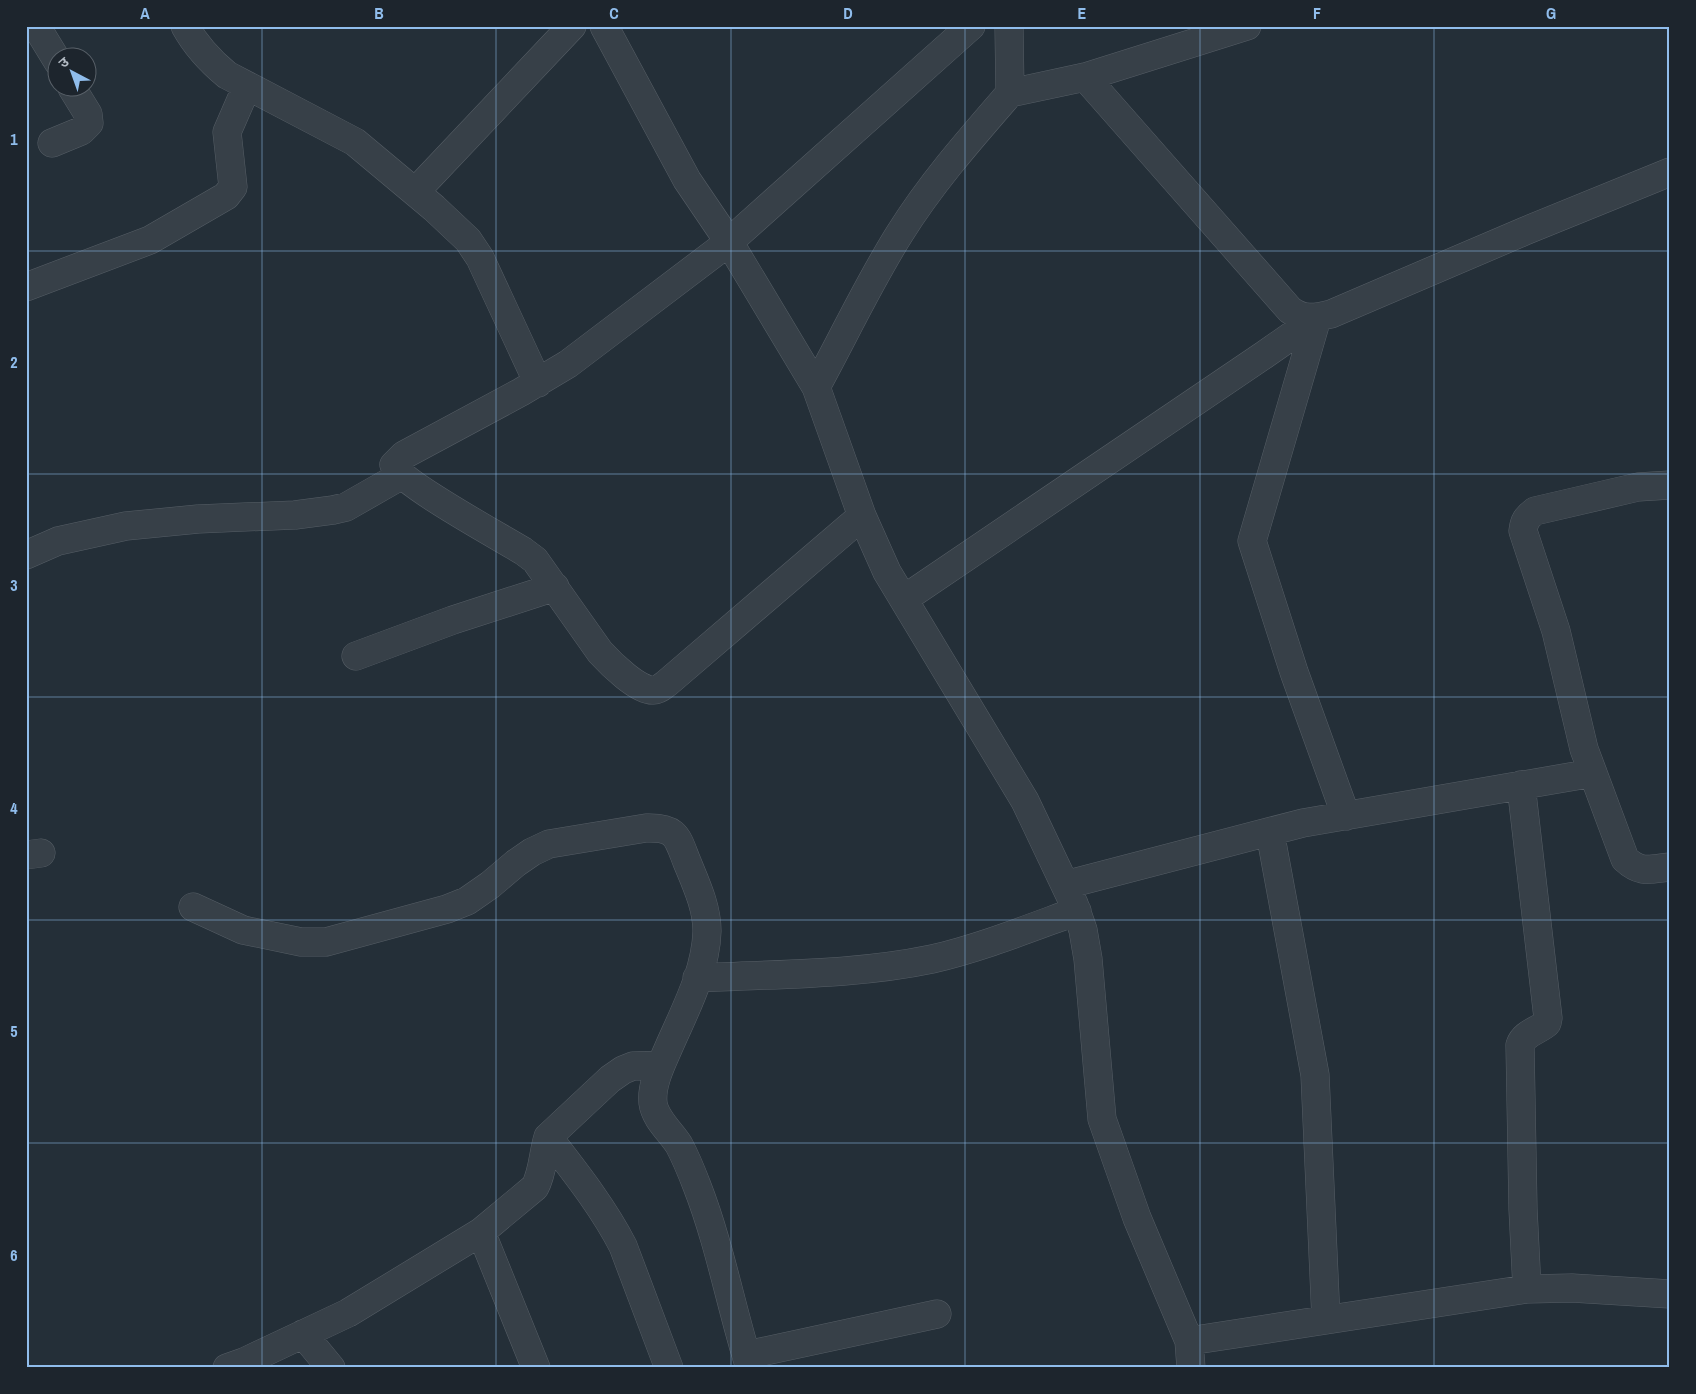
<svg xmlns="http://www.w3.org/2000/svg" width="1696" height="1394" font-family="'Archivo Narrow','Noto Sans Devanagari',sans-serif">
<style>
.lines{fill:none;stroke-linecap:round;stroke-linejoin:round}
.minor-casing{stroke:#565e66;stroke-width:29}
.minor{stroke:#374048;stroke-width:28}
.grid{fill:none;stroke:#90bdec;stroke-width:1;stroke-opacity:0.55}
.neatline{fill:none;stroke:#90bdec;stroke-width:2}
.grid-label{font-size:16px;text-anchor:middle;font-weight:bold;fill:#90bdec}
</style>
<rect width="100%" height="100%" fill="#242f38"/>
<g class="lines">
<g class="minor-casing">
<path id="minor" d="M36 26 58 62
M185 26C196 46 210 61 227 75L355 142 434 208 468 240 480 258 538 383
M604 26 687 180 729 242 816 387 862 516 887 572 1025 801 1074 904 1083 930 1088 959 1102 1119 1137 1218 1189 1341 1191 1368
M1085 77 1290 310C1303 320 1315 318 1331 314L1525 231 1670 172
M1010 93 1085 77 1247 26
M52 143 81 131 89 123 88 114 72 88
M416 191 572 26
M26 287 150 240 226 196 233 187 227 132 247 86
M1317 318 1252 541 1294 672 1346 816
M816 387C844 336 869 282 900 233 932 182 971 138 1010 93L1009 26
M1670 485 1638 487 1535 511C1527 517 1524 521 1523 531L1556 631 1584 749 1625 859C1641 874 1650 869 1670 867
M862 516 667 683C663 686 659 690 654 690 639 692 610 663 600 652L535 560 523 551C500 537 401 483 394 465L404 455 521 392 568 364 729 242 971 26
M26 555 58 541 126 526 198 519 295 515 333 510 346 507 402 475
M904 599 1264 355 1317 318
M356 656 453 620 555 587
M1521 785 1548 1018 1547 1023C1538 1031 1524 1033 1520 1045L1523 1209 1527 1289
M1270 832 1315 1075 1326 1320
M26 855 41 853
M1065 885 1303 823 1593 773
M193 907 243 930 301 942H326L447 909 467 901 490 885 516 863 532 852 549 844 646 828C677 827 677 837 687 862 696 884 707 907 707 931 706 972 684 1012 668 1049 661 1065 651 1085 653 1103 655 1119 671 1132 679 1145 686 1158 692 1173 697 1186 720 1245 731 1308 750 1368
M697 978C775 974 856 975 932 959 980 948 1030 928 1077 911
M548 1137C575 1172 603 1207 623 1246L669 1368
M481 1232 536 1368
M303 1334 331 1368
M1189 1341 1527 1289 1572 1288 1670 1294
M747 1355 937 1314
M227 1368 244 1362 348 1313 481 1232 535 1187C543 1172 543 1153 548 1137L610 1079 623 1070 633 1066 661 1065"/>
</g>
<use href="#minor" class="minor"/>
</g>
<path class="grid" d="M262 26V1368M496 26V1368M731 26V1368M965 26V1368M1200 26V1368M1434 26V1368M26 251H1670M26 474H1670M26 697H1670M26 920H1670M26 1143H1670"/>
<rect width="1696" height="1394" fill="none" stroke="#1d252d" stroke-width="55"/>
<g transform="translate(72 72) rotate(319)"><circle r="24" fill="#1d252d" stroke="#596169"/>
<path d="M0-4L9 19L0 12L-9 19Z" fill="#90bdec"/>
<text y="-8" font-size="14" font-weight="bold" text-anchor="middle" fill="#b3bbc4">उ</text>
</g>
<rect x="28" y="28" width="1640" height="1338" class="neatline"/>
<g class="grid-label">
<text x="145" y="19">A</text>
<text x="379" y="19">B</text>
<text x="614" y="19">C</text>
<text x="848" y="19">D</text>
<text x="1082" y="19">E</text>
<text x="1317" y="19">F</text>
<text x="1551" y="19">G</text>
<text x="14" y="145">1</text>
<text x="14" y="368">2</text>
<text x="14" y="591">3</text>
<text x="14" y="814">4</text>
<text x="14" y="1037">5</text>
<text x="14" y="1261">6</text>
</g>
</svg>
